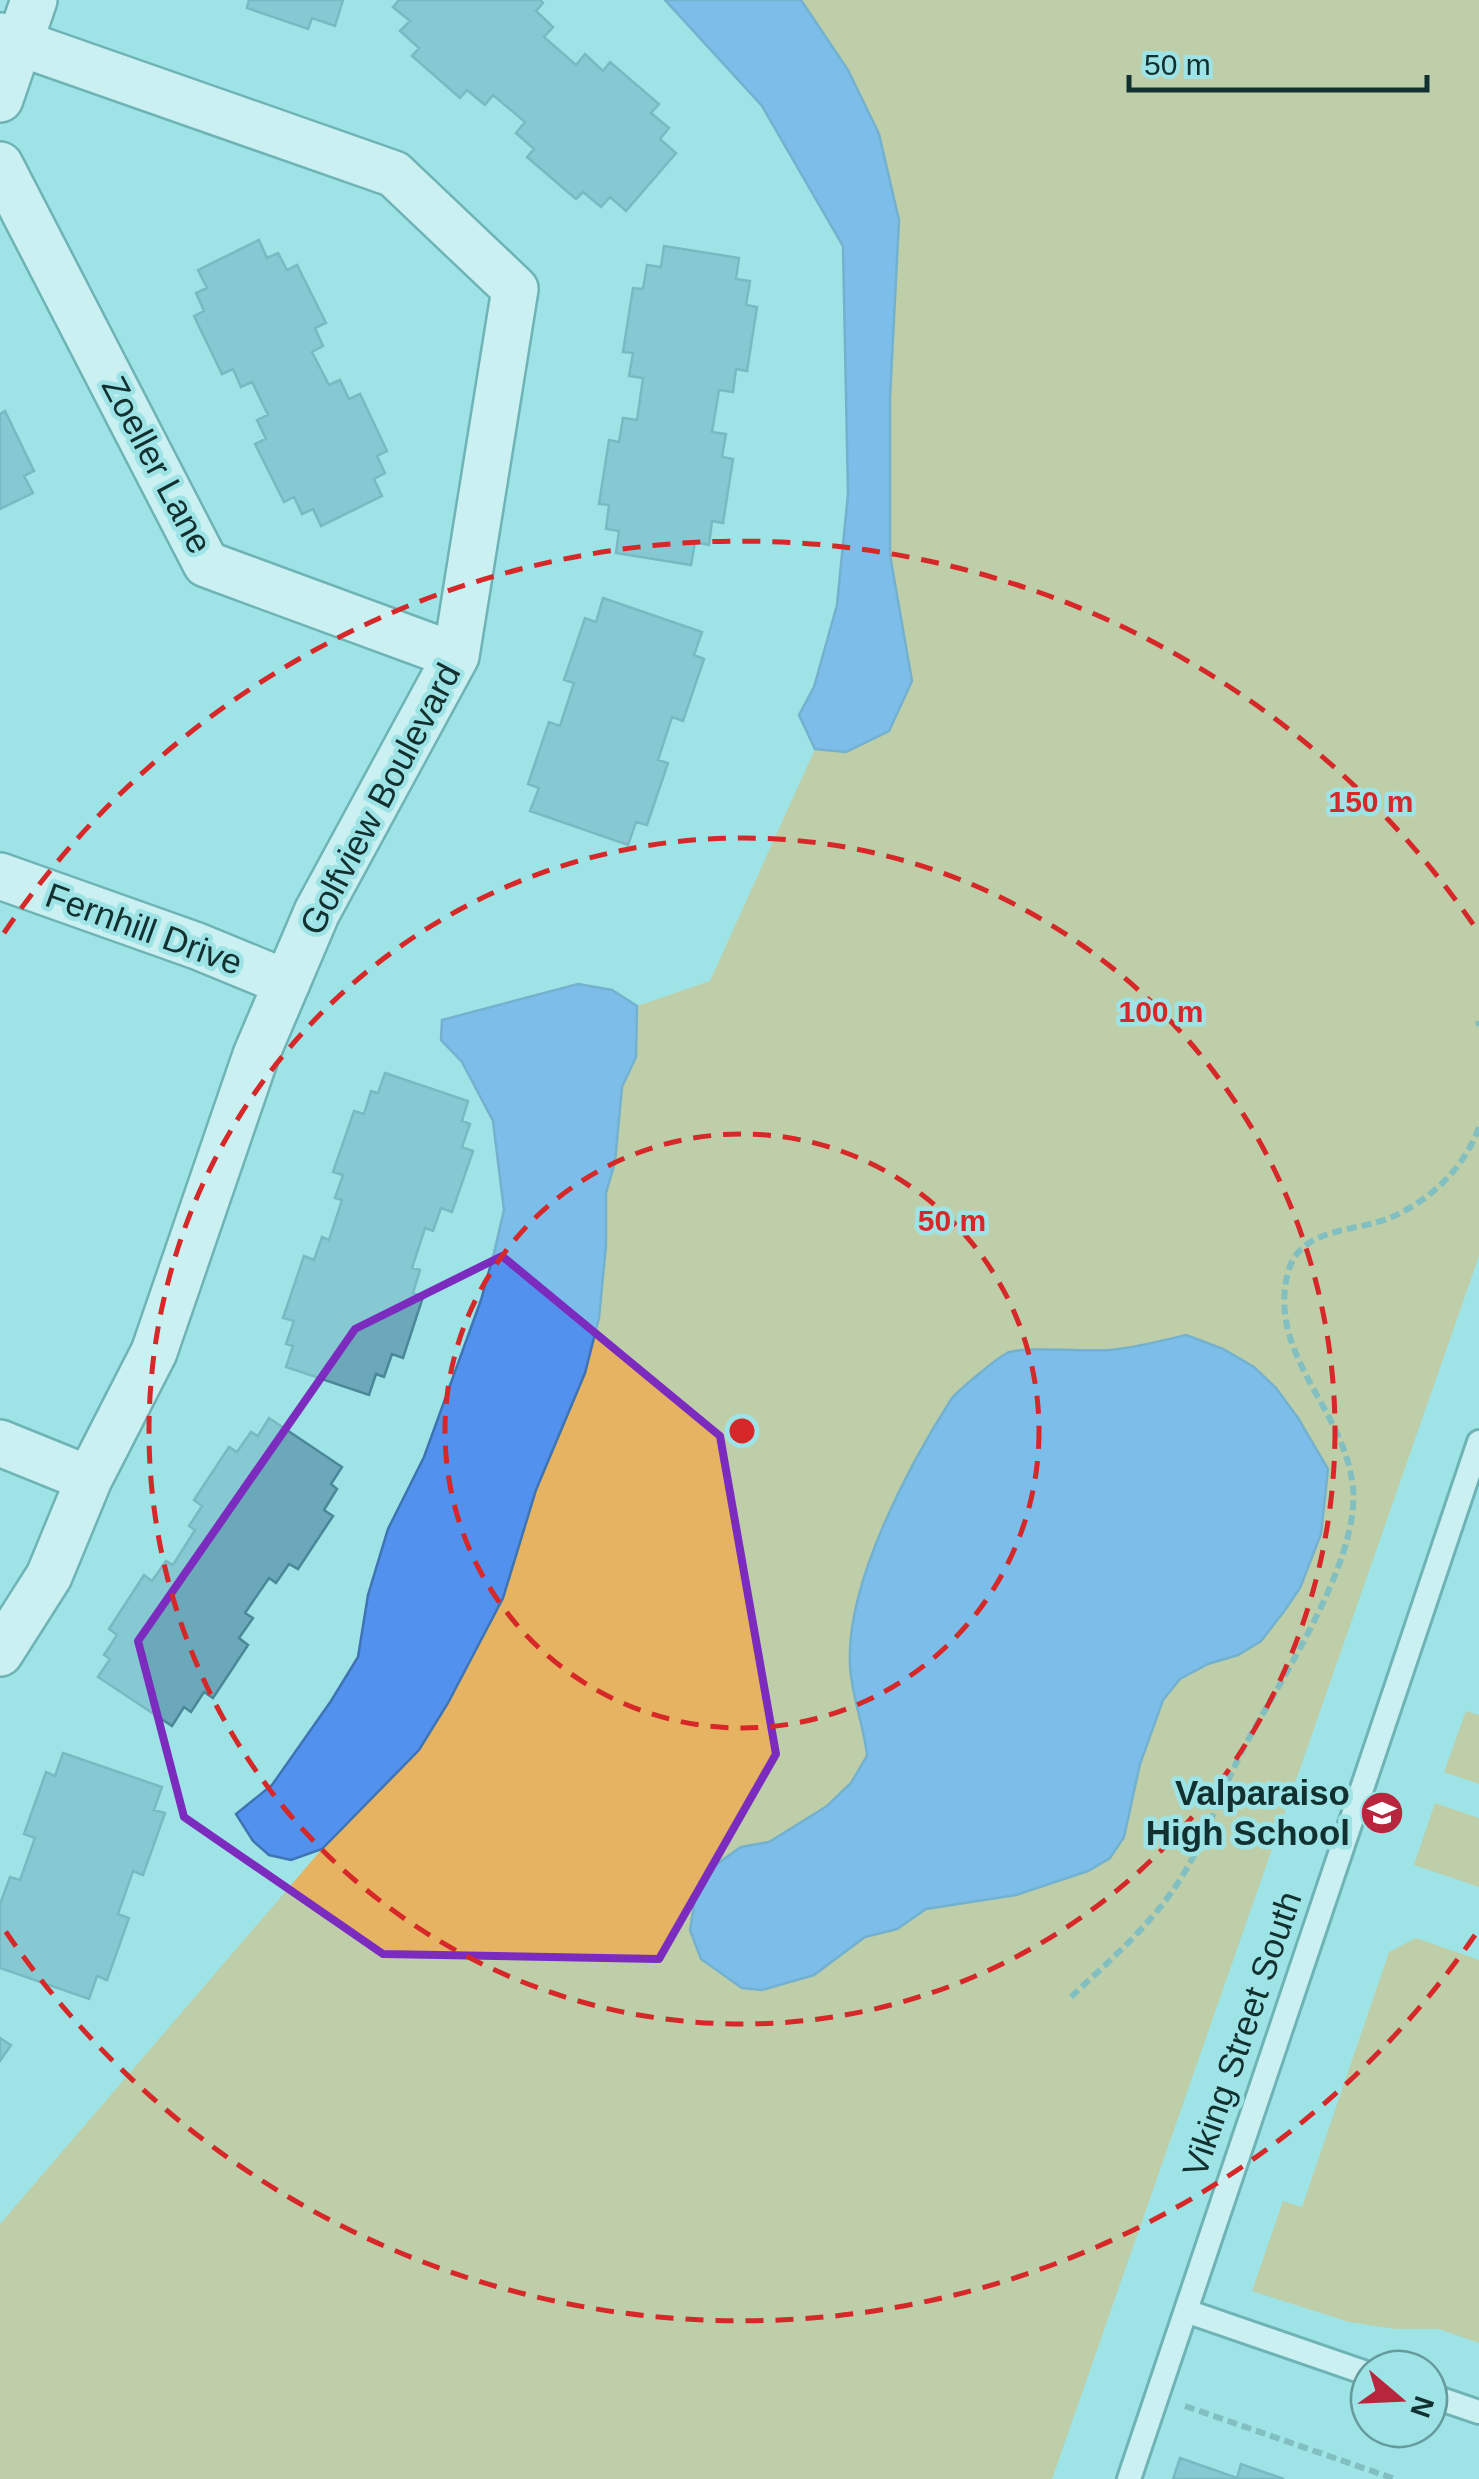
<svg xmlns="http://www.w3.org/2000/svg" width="1479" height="2479" font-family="Helvetica,sans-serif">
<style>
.green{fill:#e5b361}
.water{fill:#5291ed;stroke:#3f74b4;stroke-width:2.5}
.building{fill:#6ba8ba;stroke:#4a8798;stroke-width:2.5}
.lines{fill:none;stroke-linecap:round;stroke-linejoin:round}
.lane-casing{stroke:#33787a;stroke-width:28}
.street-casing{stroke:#33787a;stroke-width:50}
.path{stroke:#609394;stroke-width:6;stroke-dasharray:10 5;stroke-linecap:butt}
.lane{stroke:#fff;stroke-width:22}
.street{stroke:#fff;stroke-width:45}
.marked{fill:none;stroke:#7b2cbf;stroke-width:8;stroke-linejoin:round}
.ring{fill:none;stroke:#d62828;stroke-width:5;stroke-dasharray:18 12}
.labels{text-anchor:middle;stroke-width:9;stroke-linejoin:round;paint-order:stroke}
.street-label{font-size:35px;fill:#133030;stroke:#9ee3e5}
.poi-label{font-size:35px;font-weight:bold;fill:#133030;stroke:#9ee3e5;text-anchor:end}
.centre{fill:#d62828;stroke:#9ee3e5;stroke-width:5}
.ring-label{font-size:30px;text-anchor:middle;font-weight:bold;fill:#d62828;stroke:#9ee3e5;stroke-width:9;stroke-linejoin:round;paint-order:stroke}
</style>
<rect width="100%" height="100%" fill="#9ee3e5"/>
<path class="green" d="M801 0H1479V1256L1052 2479H0V2224L322 1849 419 1750 477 1649 503 1598 536 1490 585 1373 599 1318 606 1245V1193L615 1162 622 1087 636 1057 637 1006 710 981 815 749 847 752 912 681 890 555V398L848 70Z
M1466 1711 1479 1715V1784L1444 1772Z
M1435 1803 1479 1818V1887L1414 1865Z
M1416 1938 1479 1960V2343L1439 2329H1395L1349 2322 1252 2291 1283 2201 1302 2207 1389 1952Z"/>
<path class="water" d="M665 0H801L848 70 879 134 899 220 890 398V555L912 681 889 731 846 752 815 749 799 715 814 687 837 605 848 494 843 246 762 106Z
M578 984 612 990 637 1006 636 1057 622 1087 615 1162 606 1193V1245L599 1318 585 1373 536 1490 503 1598 448 1703 419 1750 322 1849 291 1860 269 1855 253 1841 236 1814 272 1785 331 1701 358 1657 368 1595 388 1529 424 1457 481 1300 494 1253 504 1210 493 1121 462 1062 441 1040 442 1020Z
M1186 1335 1223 1349 1254 1367 1276 1388 1298 1418 1328 1469 1321 1534 1300 1588 1285 1610 1261 1641 1238 1655 1208 1664 1180 1679 1163 1700 1140 1764 1124 1837 1110 1858 1088 1871 1016 1895 926 1909 897 1929 865 1937 814 1975 762 1990 742 1988 701 1959 690 1930 696 1893 717 1864 741 1847 769 1842 827 1806 851 1783 867 1756C864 1725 851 1695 850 1664 846 1583 909 1465 952 1398 960 1389 997 1358 1007 1353 1023 1346 1088 1352 1109 1350 1134 1348 1161 1341 1186 1335Z"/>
<path class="building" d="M249 0H343L335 26 312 18 308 29 247 8Z
M399 0H540L543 3 536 11 553 27 544 37 576 65 585 54 603 71 610 62 659 104 651 113 669 128 660 139 676 153 626 211 610 197 601 207 583 192 576 199 527 157 534 149 516 133 525 122 493 95 485 105 467 90 460 98 412 56 419 48 400 31 410 21 393 7Z
M259 240 267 258 278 253 287 270 297 265 326 323 315 328 323 346 312 352 329 385 340 380 349 399 360 394 387 451 377 456 385 473 374 479 382 496 321 526 313 509 302 514 294 497 284 502 255 444 266 439 257 420 268 415 252 382 241 387 233 369 222 374 194 316 204 311 196 293 207 288 198 270Z
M664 246 739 258 736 279 750 281 746 305 757 307 747 371 736 369 733 392 719 390 712 432 726 434 722 457 733 459 723 523 712 521 709 545 695 542 691 565 616 553 619 531 606 529 609 505 599 504 609 440 619 442 623 418 637 420 643 378 629 376 633 353 623 352 633 288 643 289 647 265 661 267Z
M5 411 34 471 24 476 33 493 0 509V414Z
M603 598 702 632 694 655 704 659 683 721 672 717 658 760 668 763 647 825 636 822 628 845 530 811 539 788 528 784 549 722 560 726 574 683 564 680 585 618 596 622Z
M385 1073 468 1101 462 1121 470 1124 462 1147 473 1151 452 1212 441 1208 433 1231 425 1228 412 1268 420 1270 413 1293 423 1297 403 1358 392 1354 384 1377 376 1374 369 1395 286 1367 293 1346 286 1344 294 1321 283 1318 304 1256 314 1260 322 1237 329 1240 342 1200 335 1198 343 1175 333 1172 354 1111 364 1114 371 1091 378 1093Z
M269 1418 342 1467 331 1484 337 1489 324 1510 333 1516 298 1569 289 1564 276 1583 269 1578 245 1613 253 1618 239 1638 248 1645 213 1698 204 1692 191 1712 184 1707 172 1726 98 1677 110 1659 104 1655 117 1635 109 1629 144 1575 152 1581 166 1561 173 1565 195 1530 189 1526 202 1506 194 1500 229 1447 237 1452 251 1432 258 1436Z
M63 1753 162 1787 154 1810 165 1813 143 1875 133 1871 118 1914 129 1918 107 1980 97 1976 89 1999 0 1968V1904L10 1877 20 1880 35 1838 24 1834 46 1772 55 1776Z
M0 2038 11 2045 0 2061Z
M1180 2458 1237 2478 1241 2464 1284 2479H1173Z"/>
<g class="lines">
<g class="lane-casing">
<path id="lane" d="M1186 2311 1369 2374
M1429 2395 1479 2412
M1129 2479 1479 1442"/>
</g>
<g class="street-casing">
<path id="street" d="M0 36 394 174 515 289 456 656 317 912 256 1055 154 1352 89 1479 49 1576 0 1653
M0 99 34 0
M0 165 206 564 456 656
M0 876 197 946 287 983
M0 1443 89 1479"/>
</g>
<path class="path" d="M1478 1021 1479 1026
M1071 1997C1106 1964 1143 1932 1171 1893 1202 1850 1218 1799 1242 1751 1277 1685 1360 1563 1353 1488 1346 1409 1264 1354 1289 1269 1302 1227 1357 1232 1392 1217 1432 1199 1464 1168 1479 1127
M1185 2406 1395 2479"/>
<use href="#lane" class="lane"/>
<use href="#street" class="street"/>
</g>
<path d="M0 0H1479V2479H0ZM502 1256 720 1436 776 1754 659 1959 383 1954 184 1817 138 1641 355 1329Z" fill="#9ee3e5" fill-opacity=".55" fill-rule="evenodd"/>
<path class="marked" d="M502 1256 720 1436 776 1754 659 1959 383 1954 184 1817 138 1641 355 1329Z"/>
<g class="ring">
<circle cx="742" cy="1431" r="297"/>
<circle cx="742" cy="1431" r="593"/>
<path d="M1475 1935A890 890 0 0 1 4 1929M4 933A890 890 0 0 1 1475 927"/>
</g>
<defs>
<g id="school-disc" transform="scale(2.25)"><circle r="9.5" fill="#b8263d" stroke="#9ee3e5"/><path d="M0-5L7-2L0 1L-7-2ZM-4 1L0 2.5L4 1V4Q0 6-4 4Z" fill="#fff"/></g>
</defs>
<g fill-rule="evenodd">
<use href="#school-disc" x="1382" y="1813"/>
</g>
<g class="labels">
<g class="street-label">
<text transform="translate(157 465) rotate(62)" y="12">Zoeller Lane</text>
<text transform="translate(380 799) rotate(-62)" y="12">Golfview Boulevard</text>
<text transform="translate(144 929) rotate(20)" y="12">Fernhill Drive</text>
<text transform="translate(1242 2034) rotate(-71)" y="12">Viking Street South</text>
</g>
<g class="poi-label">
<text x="1350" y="1805">Valparaiso<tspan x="1350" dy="40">High School</tspan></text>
</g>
</g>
<circle cx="742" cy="1431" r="15" class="centre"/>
<g class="ring-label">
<text x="1371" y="812">150 m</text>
<text x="1161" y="1022">100 m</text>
<text x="952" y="1231">50 m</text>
</g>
<g transform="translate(1399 2399) rotate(109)"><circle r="48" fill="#9ee3e5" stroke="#669b9d" stroke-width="2.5"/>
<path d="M0-8L18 38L0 25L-18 38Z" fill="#b8263d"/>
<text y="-15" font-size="28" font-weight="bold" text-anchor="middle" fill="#133030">N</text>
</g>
<path d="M1129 75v15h298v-15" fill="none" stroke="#133030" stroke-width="5"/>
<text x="1144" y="75" font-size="30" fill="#133030" stroke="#9ee3e5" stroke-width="8" paint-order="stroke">50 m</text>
</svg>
